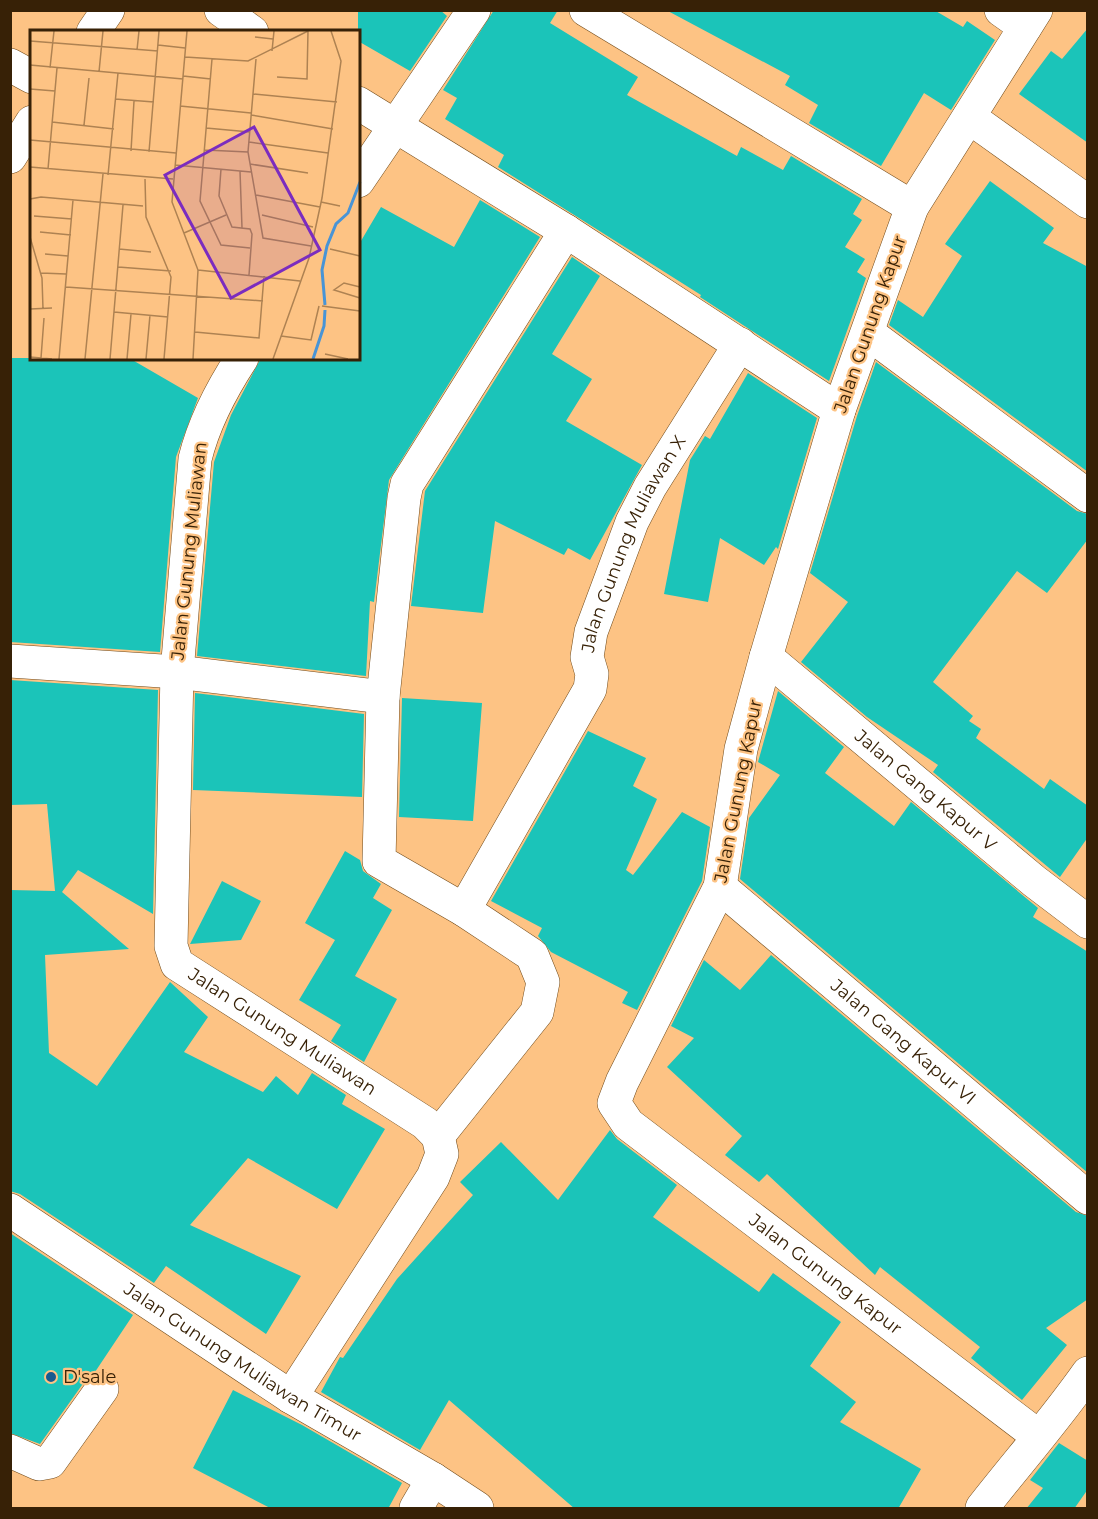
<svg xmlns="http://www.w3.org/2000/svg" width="1098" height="1519" font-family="Montserrat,sans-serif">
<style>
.building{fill:#1bc4b9}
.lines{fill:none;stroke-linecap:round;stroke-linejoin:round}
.minor-casing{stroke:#724b1a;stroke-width:34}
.minor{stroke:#fff;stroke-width:33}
.poi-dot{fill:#175a8f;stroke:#fdc384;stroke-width:2}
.labels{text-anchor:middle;stroke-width:4.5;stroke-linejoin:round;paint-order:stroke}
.street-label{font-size:18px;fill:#372106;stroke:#fdc384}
.poi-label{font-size:18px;fill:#372106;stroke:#fdc384;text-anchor:start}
.inset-river{fill:none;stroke:#4894d6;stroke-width:3}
.inset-road{fill:none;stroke:#ae8252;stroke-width:1.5}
.view{fill:#7b2cbf;fill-opacity:0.15;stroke:#7b2cbf;stroke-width:3}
.inset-edge{fill:none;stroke:#372106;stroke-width:3}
</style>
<rect width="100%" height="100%" fill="#fdc384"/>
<path class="building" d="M358 10H440L447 16 410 71 358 41Z
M494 10H558L550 23 638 77 627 95 737 156 741 147 783 170 791 156 862 199 853 214 862 220 845 247 865 259 857 272 866 278 829 381 700 297 701 295 498 167 504 155 445 119 457 98 443 90Z
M666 10H934L963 27 967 21 995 40 951 110 924 93 881 166 809 123 818 105 785 85 790 76Z
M1088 28V143L1019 94 1051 51 1062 59Z
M990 181 1054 228 1043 243 1088 267V472L889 325 898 300 923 317 962 256 945 244Z
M480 200 540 237 389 480 374 602 370 601 366 676 197 656 214 462 231 415 261 358H358V246L381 207 454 247Z
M572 257 600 276 552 354 592 379 566 421 642 465 590 560 568 548 564 555 495 521 483 613 411 606 425 491Z
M10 358H129L198 398 176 457 160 652 10 642Z
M876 362 1077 511 1088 514V539L1047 593 1017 571 933 682 973 716 969 721 981 729 976 738 1044 789 1050 779 1088 806V837L1060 877 933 772 938 765 867 717 801 662 848 602 810 573 857 416Z
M748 373 817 418 778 549 776 547 764 565 720 538 708 602 664 594 690 460 705 436 710 439Z
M10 680 158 690 153 914 78 870 62 892 129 949 45 955 49 1053 97 1086 170 982 208 1017 184 1052 263 1092 276 1076 298 1095 312 1073 346 1095 342 1104 385 1129 337 1209 248 1158 190 1225 301 1276 266 1334 166 1266 154 1283 20 1194 10 1191V890L55 891 47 804 10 805Z
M778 691 844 747 825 773 894 826 911 802 1038 908 1033 917 1088 952V1173L740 879 749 818 780 775 758 762Z
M195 693 364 714 362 797 193 790Z
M402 698 482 703 473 821 399 817Z
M588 731 646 758 633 786 657 799 626 870 633 875 682 812 710 827 702 881 637 1010 622 1003 628 992 551 952 538 936 542 928 491 901Z
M345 851 360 860 363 871 381 884 373 898 392 910 355 976 397 999 364 1062 331 1041 341 1025 299 1000 335 940 305 923Z
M222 881 261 901 241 940 190 944Z
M771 955 1076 1212 1088 1216V1299L1046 1328 1067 1345 1022 1400 971 1358 980 1347 880 1267 875 1275 767 1174 759 1182 725 1155 742 1136 667 1067 694 1038 671 1026 704 960 740 990Z
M610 1130 617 1139 677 1185 653 1217 759 1292 773 1273 841 1322 810 1366 856 1402 840 1422 921 1469 898 1509H575L449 1400 420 1450 321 1392 340 1357 343 1358 397 1279 473 1195 460 1182 501 1142 558 1200Z
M10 1233 133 1315 95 1372 87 1378 40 1444 10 1433Z
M233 1390 302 1425 402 1483 388 1509H272L193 1468Z
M1059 1443 1088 1461V1489L1074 1509H1026L1043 1488 1030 1480Z"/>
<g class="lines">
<g class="minor-casing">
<g id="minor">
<path d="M221 10 252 32"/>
<path d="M586 10 912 207"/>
<path d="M1001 10 1025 27"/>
<path id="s1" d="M1036 10 912 207 839 410 766 657 741 749 720 887 622 1082 614 1103 628 1124 1038 1436"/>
<path d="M93 32 108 10"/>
<path d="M10 65 32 77"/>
<path d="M358 103 566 231 839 410"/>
<path d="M969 117 1088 202"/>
<path d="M10 157 32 122"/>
<path d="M358 181 474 10"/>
<path d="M868 333 1088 496"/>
<path id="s2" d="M242 358C221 390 204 422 195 459L177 672 171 946 177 964 425 1123 438 1136 442 1154 433 1177 291 1397"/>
<path id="s3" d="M766 657 1034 881 1088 922"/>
<path d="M10 661 177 672 383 697"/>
<path id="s4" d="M720 887 1088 1198"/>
<path id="s5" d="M464 910 590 689 592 674 587 657 591 632 632 522 650 487 740 344"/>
<path d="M438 1136 537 1012 543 982 532 955 464 910 379 861 383 697 404 498 407 484 416 470 566 231"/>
<path id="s6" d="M10 1210 291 1397 433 1479 477 1508"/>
<path d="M10 1451 39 1464 50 1462 102 1389"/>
<path d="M416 1508 433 1479"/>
<path d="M982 1508C1017 1463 1055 1420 1088 1373"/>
</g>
</g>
<use href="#minor" class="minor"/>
</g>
<circle class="poi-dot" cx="51" cy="1377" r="6"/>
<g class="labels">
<g class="street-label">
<text transform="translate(870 324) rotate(-71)" y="6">Jalan Gunung Kapur</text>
<text dy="6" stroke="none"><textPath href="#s5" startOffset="410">Jalan Gunung Muliawan X</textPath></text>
<text transform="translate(189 551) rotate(-84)" y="6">Jalan Gunung Muliawan</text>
<text transform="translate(738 791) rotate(-79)" y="6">Jalan Gunung Kapur</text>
<text dy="6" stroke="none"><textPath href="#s3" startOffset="208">Jalan Gang Kapur V</textPath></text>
<text dy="6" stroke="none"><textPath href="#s2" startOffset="744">Jalan Gunung Muliawan</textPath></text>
<text dy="6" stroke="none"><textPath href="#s4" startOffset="240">Jalan Gang Kapur VI</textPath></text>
<text dy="6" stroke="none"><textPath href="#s1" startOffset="1455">Jalan Gunung Kapur</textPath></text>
<text dy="6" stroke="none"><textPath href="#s6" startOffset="278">Jalan Gunung Muliawan Timur</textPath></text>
</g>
<g class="poi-label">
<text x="63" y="1383">D'sale</text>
</g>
</g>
<g transform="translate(30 30)">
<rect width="330" height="330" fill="#fdc384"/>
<path class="inset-river" d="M295 275 292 240 297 216 306 194 318 183 330 152M283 329 294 296 295 280"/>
<path class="inset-road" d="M157 1 142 172 168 240 163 329M225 7 243 9M0 11 128 21M128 15 155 18M107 20 109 1M242 21 244 1M155 27 218 31 278 1M182 29 170 171 191 215 220 218M226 29 218 122 233 208 281 216M0 35 153 49M20 38 24 1M69 42 73 1M153 46 181 49M247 47 277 49 278 1M0 59 25 61M223 64 307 72M85 69 124 72M150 76 221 83M221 85 303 99M22 92 84 99M54 95 59 48M176 98 220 102M0 110 146 123M219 112 298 123M175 120 218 122M101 121 104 71M119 122 129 1M220 134 278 143M145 135 221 142M0 137 143 149M18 139 27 38M191 139 189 166 202 197 220 199 222 204 219 245M210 141 212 198M78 145 88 43M115 149 116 187 141 247 134 329M226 165 290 177M0 169 11 167 113 176M291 172 310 176M232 185 283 197M4 186 42 189M10 202 41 205M154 203 196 185M0 207 12 248 13 279M89 219 121 222M300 219 330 226M15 224 38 226M88 237 141 241M168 240 270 251M11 243 36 244M36 257 233 271M330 257 314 253 304 260 330 268M292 276 330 281M0 279 22 278M84 282 138 287M165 302 229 308 234 246M251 306 281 310 289 276M295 324 318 329M0 327 22 329M11 328 14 288M29 329 43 170M55 329 73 144M80 329 93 175M97 329 101 284M116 329 120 285M243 329 279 228 292 168 311 31 301 1"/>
<path class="view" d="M224 97 290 220 201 268 135 145Z"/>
<rect width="330" height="330" class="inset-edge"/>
</g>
<rect width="1098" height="1519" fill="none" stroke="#372106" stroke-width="24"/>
</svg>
